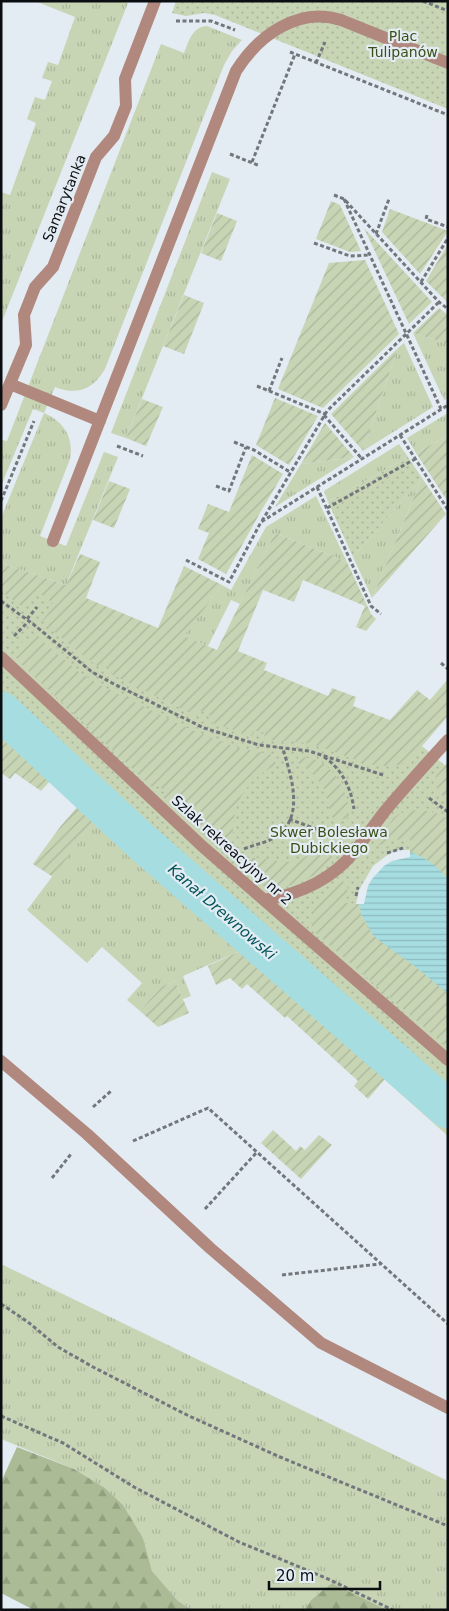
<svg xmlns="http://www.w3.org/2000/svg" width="449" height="1611" font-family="'DejaVu Sans',sans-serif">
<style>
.grass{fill:url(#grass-tufts)}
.forest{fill:url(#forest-firs)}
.park{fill:url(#park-dots)}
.garden{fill:url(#garden-furrows)}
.water{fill:url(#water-rules)}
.pier{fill:#e3ebf3}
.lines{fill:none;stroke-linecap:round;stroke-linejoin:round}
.canal{stroke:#a6dde1;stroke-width:39}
.path{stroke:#71777c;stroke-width:3;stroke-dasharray:4 2.5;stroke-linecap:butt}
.service{stroke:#b1887e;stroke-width:12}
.pedestrian{stroke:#b1887e;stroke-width:12}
.minor{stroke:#b1887e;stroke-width:12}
.labels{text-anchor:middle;stroke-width:4.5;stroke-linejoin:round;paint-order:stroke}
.park-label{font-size:14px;fill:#3a4f15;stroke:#e3ebf3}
.street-label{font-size:14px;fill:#0b0e11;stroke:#e3ebf3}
.water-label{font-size:15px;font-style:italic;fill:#005459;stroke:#e3ebf3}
</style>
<defs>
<pattern id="grass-tufts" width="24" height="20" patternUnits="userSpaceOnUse" patternTransform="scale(1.25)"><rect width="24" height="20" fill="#c7d5b5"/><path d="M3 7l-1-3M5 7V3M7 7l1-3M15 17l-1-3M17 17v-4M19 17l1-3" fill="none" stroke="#aab69b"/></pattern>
<pattern id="forest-firs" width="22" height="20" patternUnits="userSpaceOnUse" patternTransform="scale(1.25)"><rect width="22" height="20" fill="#aabb95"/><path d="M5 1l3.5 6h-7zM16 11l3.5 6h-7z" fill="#91a07f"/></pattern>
<pattern id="park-dots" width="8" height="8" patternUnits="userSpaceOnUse" patternTransform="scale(1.25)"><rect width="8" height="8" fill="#c7d5b5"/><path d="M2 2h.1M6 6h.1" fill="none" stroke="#aab69b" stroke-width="1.8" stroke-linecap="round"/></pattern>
<pattern id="garden-furrows" width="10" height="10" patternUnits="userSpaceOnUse" patternTransform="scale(1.25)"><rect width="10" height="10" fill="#c7d5b5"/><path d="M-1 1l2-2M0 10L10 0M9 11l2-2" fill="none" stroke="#aab69b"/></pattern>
<pattern id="water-rules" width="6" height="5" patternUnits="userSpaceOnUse" patternTransform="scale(1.25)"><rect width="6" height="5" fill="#a6dde1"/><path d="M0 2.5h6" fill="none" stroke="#8ebcc0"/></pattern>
</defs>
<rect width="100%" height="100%" fill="#e3ebf3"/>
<path class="grass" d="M35 1H123L128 3 1 324V192L10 195 36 123 27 119 35 97 45 100 52 81 42 78 48 62 58 65 75 17Z
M207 26 242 40 232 51 224 65 105 369C93 389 78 396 55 387L44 413C64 422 74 437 70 459L40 536 66 546 104 452 118 457 66 585 1 563V518L44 413 33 409 1 486V442L2 440 7 441 161 44 184 53C189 41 192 27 207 26Z
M212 172 230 179 126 438 111 433Z
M413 333 448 344V398L444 400Z
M404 343 433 407 363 451 398 348Z
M448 413V435L416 453 407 438Z
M399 444 408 457 328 502 324 491Z
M354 457 275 507 301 464Z
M422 478 372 598 353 557Z
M316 496 347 562 275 533 240 604 231 600 208 646 183 636 222 585 231 590 266 527Z
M1 668 448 1071V1136L240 951 183 976 191 996 183 999 175 981 162 986 140 1011 127 1000 142 983 102 947 87 963 27 910 94 821 5 741 1 746Z
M1 1264 448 1481V1610H387L332 1583 311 1600 305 1610H192L178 1601 152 1571 143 1538 123 1505 105 1488 74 1469 1 1439Z"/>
<path class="forest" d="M17 1447 74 1469 105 1488 123 1505 143 1538 152 1571 178 1601 192 1610H34L1 1593V1482Z
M332 1583 387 1610H305L311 1600Z"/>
<path class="park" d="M176 1H448V109L215 15 204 13 186 16 172 13Z
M408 457 422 478 353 557 328 502Z
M1 563 68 609 403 730 448 768V1101L144 836 1 702Z"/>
<path class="garden" d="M331 201 340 205 361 251 350 252 316 239Z
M390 209 448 231 420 274 382 232Z
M217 213 237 221 221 261 201 253Z
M364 228 432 302 409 324Z
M448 244V303L426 281Z
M365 260 399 334 323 408 278 389 329 263Z
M184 295 204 303 184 354 163 346Z
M439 308 448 315V344L413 333Z
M398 348 363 451 331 414Z
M275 398 318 416 289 465 256 445Z
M142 399 163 407 146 446 126 438Z
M325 423 354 457 301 464Z
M448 435V502L416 453Z
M252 455 283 474 260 513 226 574 198 559 209 533 198 529 208 504 229 512Z
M422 478 446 514 372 598Z
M109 481 130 489 114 528 93 520Z
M275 533 347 562 371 614 376 619 366 631 356 627 365 606 303 580 294 602 263 590 238 651 267 663 264 670 328 696 332 688 356 697 353 706 390 720 417 690 430 700 448 679V716L410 760C379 778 342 751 310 744 295 740 280 742 264 739L265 733 253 730 252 736 210 722 211 716 199 710 196 716 111 674 114 669 103 663 100 668 81 654 42 621 55 605 37 591 24 608 1 591V563L66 585 80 554 100 562 86 598 158 628 184 566 222 585 184 636 217 650Z
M32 637 40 639 79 672 100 685 185 727 235 747 273 755 276 765C243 781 231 806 233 842L221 851 163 797 167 794 158 785 154 789 17 660C17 649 20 640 32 637Z
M5 741 50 781 41 791 15 773 10 779 1 773V746Z
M298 756C305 758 314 758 321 762 336 770 353 801 348 818L339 820 329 816C331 792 318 775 298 763Z
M448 762V804L434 784 436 776Z
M78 806 94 821 53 877 33 864 60 827Z
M422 810 436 813 448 819V880C437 865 426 858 410 852V839L390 840 376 847C392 823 389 810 422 810Z
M319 846C362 858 286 895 265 887 255 883 246 872 238 865 263 844 285 881 319 846Z
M341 882 348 883 346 903 359 904C362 936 393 949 415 966 426 974 438 984 448 994V1048L311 929C313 925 311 922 312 917 315 903 328 888 341 882Z
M240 951 385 1079 368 1099 354 1086 358 1081 287 1016 285 1018 247 984 242 989 230 978 216 985 208 966Z
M175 981 189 1013 158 1027 140 1011 162 986Z
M273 1130 296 1151 300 1146 305 1150 319 1135 332 1145 301 1179 261 1143Z"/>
<path class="water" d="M410 852C426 858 437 865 448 880V994L416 967 380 941 373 935 361 914 359 898 383 861Z"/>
<path class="pier" d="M398 850H410V857L392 861 384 866 372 879 368 886 364 904H356L359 890 373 866 390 853Z"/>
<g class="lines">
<path class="canal" d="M1 711 143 843 448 1109"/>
<path class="path" d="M423 1 448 11
M176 21H211L235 30
M290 52 448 115
M316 63 325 42
M230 154 260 166
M252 162 295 54
M334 195 344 199 439 302 448 309
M344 199 441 409
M427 215 426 219 448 227
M376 234 389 199
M314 243 350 256 370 255
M421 282 448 238
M257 386 325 414
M269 391 282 358
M324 415 362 459
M400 435 448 510
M234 442 254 450 290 472
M117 446 143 456
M216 486 229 491 246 447
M317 487 371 606 381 614
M1 501 34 421
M327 508 415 459
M262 521 327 411 439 302
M186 560 229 582 261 522 448 405
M1 601 33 624 92 672 112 683 204 728 259 745 309 751 383 775
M27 619 37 607
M14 636 29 621
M441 663 448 669
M324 757C342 769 351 788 354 809
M429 798 448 812
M289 819 335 836
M244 849C255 844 267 843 277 836 305 816 291 776 283 749
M387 853 403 848
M356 896 358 887
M93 1107 111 1091
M133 1141 208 1108 448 1324
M52 1178 71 1154
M205 1209 257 1152
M282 1275 380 1264
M1 1304 28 1322 58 1347 93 1367 189 1416 280 1457 448 1526
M1 1416 63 1443 134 1487 239 1542 326 1578 393 1610"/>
<path class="service" d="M1 1061 87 1134 210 1248 321 1343 448 1408"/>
<path class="pedestrian" d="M1 657 202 846 448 1060
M264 900C300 894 332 880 355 851 365 838 375 824 385 811 405 787 427 763 448 740"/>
<path class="minor" d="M10 384 100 421
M1 405 26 345 24 315 35 287 53 267 96 157 114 136 126 106 125 79 155 1
M53 541 236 71C258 36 298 6 341 20L448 63"/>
</g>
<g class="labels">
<g class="park-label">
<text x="403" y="41">Plac<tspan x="403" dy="16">Tulipanów</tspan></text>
<text x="329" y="837">Skwer Bolesława<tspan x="329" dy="16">Dubickiego</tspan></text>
</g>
<g class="street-label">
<text transform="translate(64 198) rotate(-68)" y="5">Samarytanka</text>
<text transform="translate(232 850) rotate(42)" y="5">Szlak rekreacyjny nr 2</text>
</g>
<g class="water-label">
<text transform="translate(222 912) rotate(41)" y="5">Kanał Drewnowski</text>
</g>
</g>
<rect width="449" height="1611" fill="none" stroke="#0b0e11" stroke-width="5"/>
<path d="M269 1581v8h111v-8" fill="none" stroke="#0b0e11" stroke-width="2.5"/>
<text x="276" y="1581" font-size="15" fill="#0b0e11" stroke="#e3ebf3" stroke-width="4" paint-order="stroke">20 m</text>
</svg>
